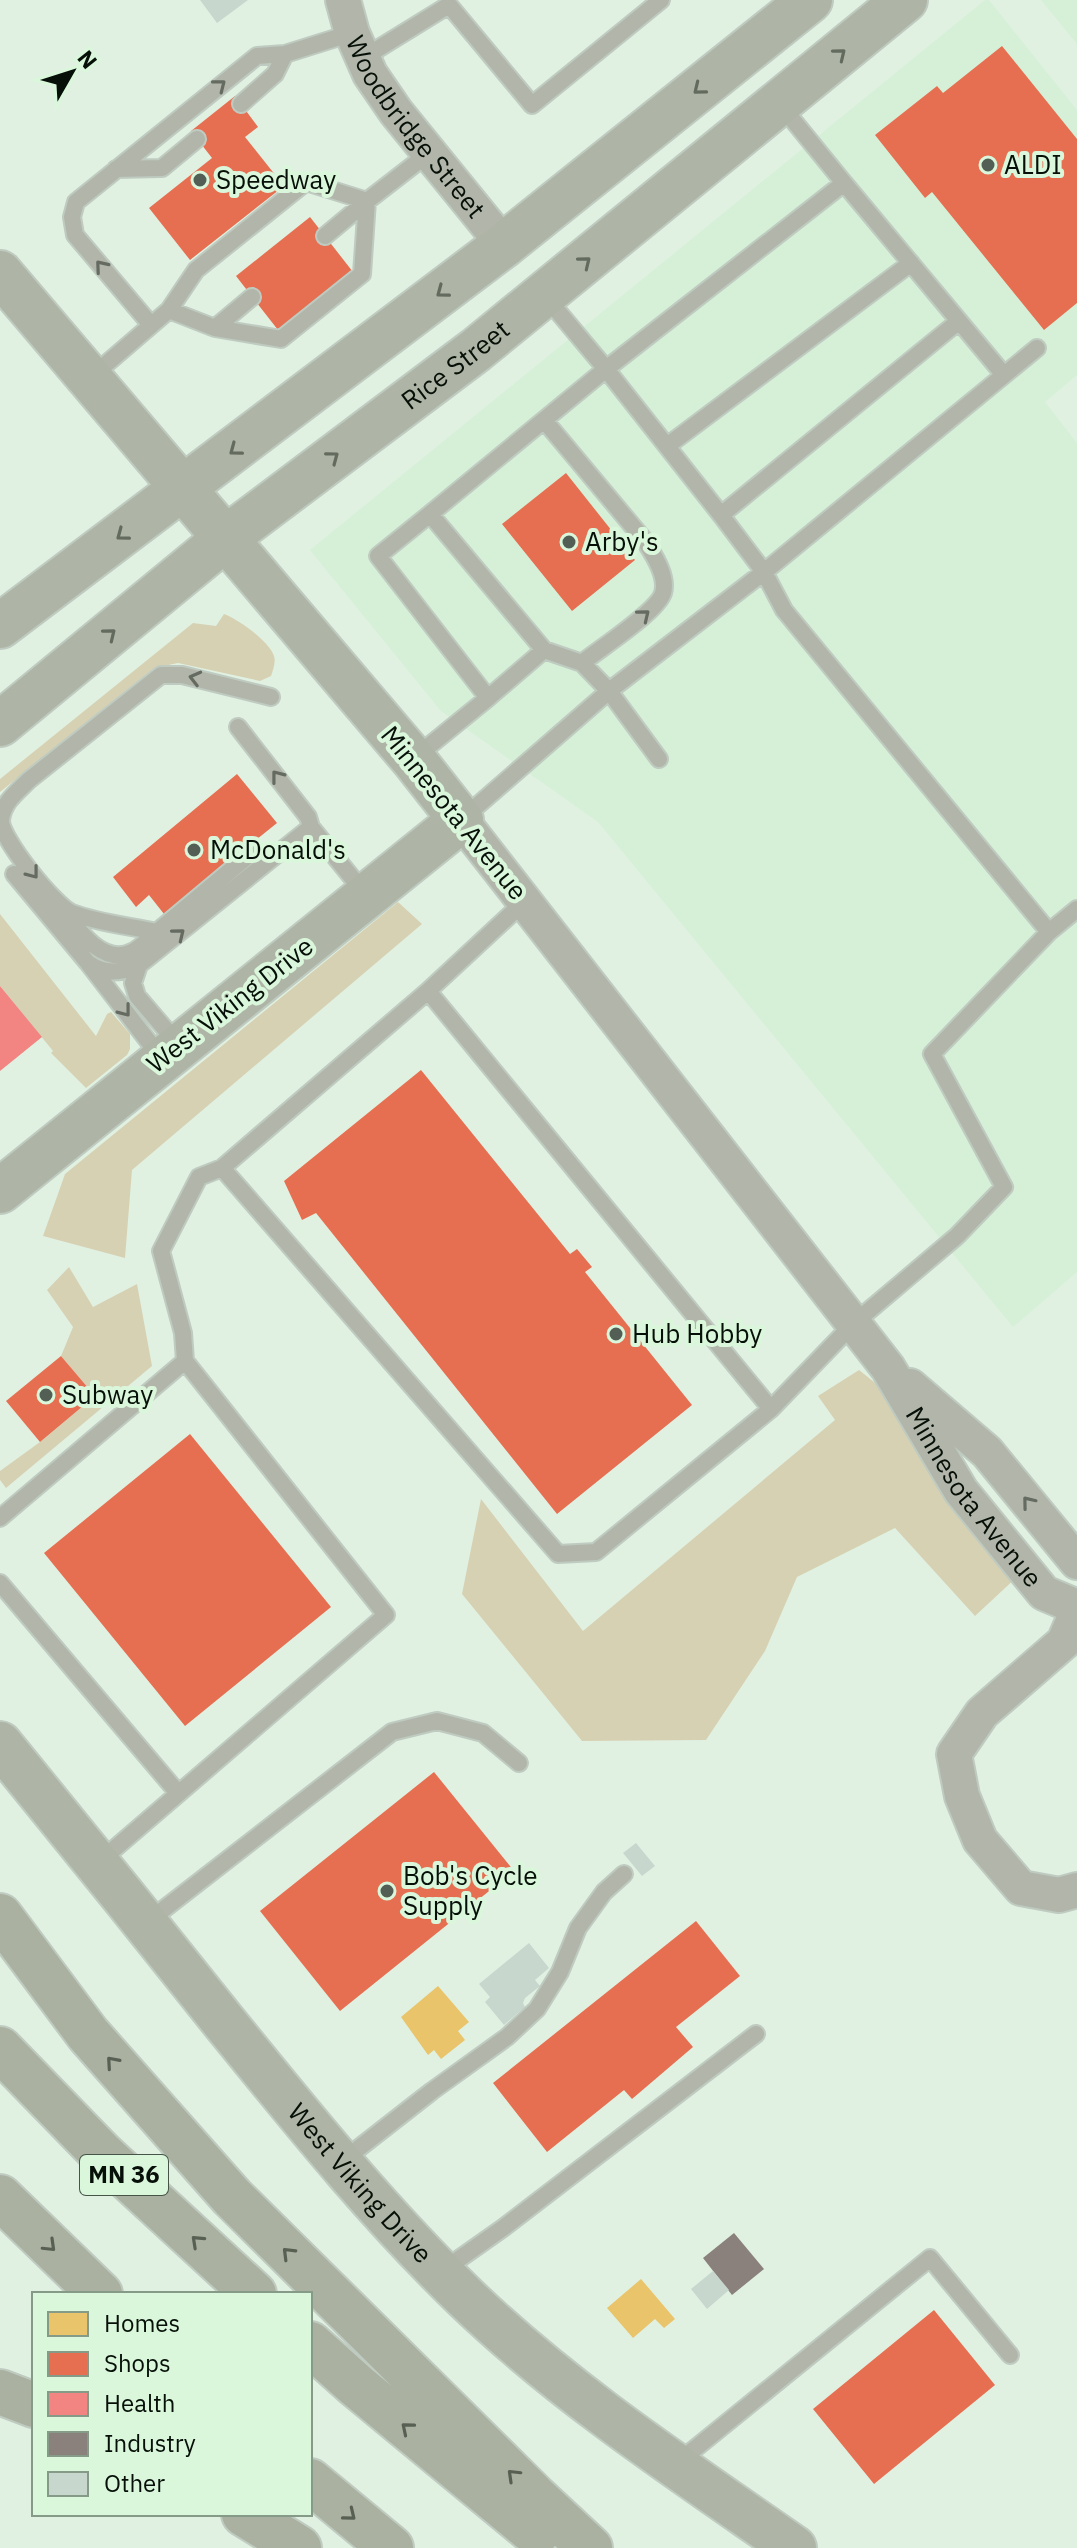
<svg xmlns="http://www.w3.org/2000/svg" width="1077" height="2548" font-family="'IBM Plex Sans',sans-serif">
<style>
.built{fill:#d6f0d8}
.green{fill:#d7d1b4}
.homes{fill:#e9c46a}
.shops{fill:#e76f51}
.health{fill:#f28482}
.industry{fill:#8a817c}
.building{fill:#c7d7ce}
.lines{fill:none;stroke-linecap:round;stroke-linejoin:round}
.lane-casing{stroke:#bfcbc0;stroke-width:20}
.street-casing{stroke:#bfcbc0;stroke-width:38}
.secondary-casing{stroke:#bfcbc0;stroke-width:48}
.highway-casing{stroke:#bfcbc0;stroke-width:48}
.lane{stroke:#b2b6aa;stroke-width:16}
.street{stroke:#b2b6aa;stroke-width:34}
.secondary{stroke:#afb5a6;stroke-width:44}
.highway{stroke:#aab1a1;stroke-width:44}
.oneway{stroke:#636b5f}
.oneway2{stroke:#656b61}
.oneway3{stroke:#586054}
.poi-dot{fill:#535f54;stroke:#daf7dc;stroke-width:3}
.labels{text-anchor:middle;stroke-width:8;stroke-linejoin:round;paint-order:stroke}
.shield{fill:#daf7dc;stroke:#465548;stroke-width:2}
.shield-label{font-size:24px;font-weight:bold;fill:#071008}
.street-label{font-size:26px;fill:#071008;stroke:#daf7dc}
.poi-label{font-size:26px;fill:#071008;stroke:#daf7dc;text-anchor:start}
</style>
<rect width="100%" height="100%" fill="#e0f1e2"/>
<path class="built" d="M985 0H989L1077 110V375L1045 402 1077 443V1272L1013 1327 598 822 441 711 310 550Z
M1041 0H1077V44Z"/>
<path class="green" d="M224 614C238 619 269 641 274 656 276 662 273 670 271 676L260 681 178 663 154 668 0 792V779L193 623 216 626Z
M398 902 422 924 132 1170 125 1258 43 1236 65 1174Z
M0 914 96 1036 107 1014 111 1012 130 1034V1049L127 1055 86 1088 51 1053 53 1051 0 986Z
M69 1267 93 1307 137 1284 152 1366 6 1488 0 1480V1471L40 1442 95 1396 61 1356 73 1327 47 1290Z
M859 1370 893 1397 1019 1575 975 1616 895 1528 797 1577 765 1651 706 1740 582 1741 462 1594 481 1499 583 1631 835 1420 818 1396Z"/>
<path class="homes" d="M438 1986 469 2022 458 2031 465 2040 441 2059 434 2050 428 2055 401 2017Z
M641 2279 675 2319 664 2328 655 2319 633 2338 607 2308Z"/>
<path class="shops" d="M1002 46 1077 139V303L1044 330 932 192 925 198 875 135 937 86 943 93Z
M235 96 258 127 245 137 284 186 190 260 149 208 212 158 191 131Z
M310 217 353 272 278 330 236 276Z
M566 473 635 560 572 611 502 524Z
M237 774 277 823 164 914 149 895 136 907 113 877Z
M421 1070 570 1254 577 1249 592 1267 585 1272 692 1405 557 1514 316 1213 302 1220 284 1181Z
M61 1356 95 1396 40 1442 6 1401Z
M190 1434 331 1607 185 1726 44 1553Z
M434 1772 514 1871 340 2011 260 1911Z
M696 1921 740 1976 676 2027 693 2047 632 2099 624 2090 547 2152 493 2083Z
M934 2310 995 2385 874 2484 813 2409Z"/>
<path class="health" d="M0 986 42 1037 0 1071Z"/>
<path class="industry" d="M734 2233 764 2269 732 2295 703 2258Z"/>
<path class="building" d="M200 0H248L217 23Z
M636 1843 655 1866 642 1876 623 1853Z
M529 1943 549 1968 535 1980 540 1986 525 1998 523 2003 525 2007 504 2025 485 2002 490 1997 479 1984Z
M713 2271 729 2290 707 2309 691 2289Z"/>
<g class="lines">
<g class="lane-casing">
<path id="lane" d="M363 58 449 5 532 105 661 0
M241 104 275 74 285 54
M116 169 162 168 197 139
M844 183 959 321 721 515 764 572 1037 348
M325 236 367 201
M545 296 606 369 844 183 779 103
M169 310 215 328 252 297
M959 321 1004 375
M151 325 75 235 72 217 76 202 257 56 285 54 352 33
M215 328 281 339 362 274 367 201
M91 377 169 310 196 270 306 182 367 201 429 153
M544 420 645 541C653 554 668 576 663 593 657 612 599 649 582 663
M667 446 911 263
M271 697 182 675H161L29 780C17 792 3 802 1 820 0 838 55 906 72 913 98 923 130 926 157 932L249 855 280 853
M488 698 544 650
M238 727 308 817 311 827 366 895
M413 759 488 698 378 556 430 514
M659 759 609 691 582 663 544 650 430 514 606 369 721 515
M462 819 609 691 764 572 784 610 1049 932
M14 874 88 963 162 1059
M525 901 428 991 771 1409 853 1324 957 1236 1004 1187 932 1054 1049 932 1077 909
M62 909C77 928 102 967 132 952 141 948 149 938 157 932
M88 963C105 975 121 973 139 965L311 827
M139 965 133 983 137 996 178 1044
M222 1168 558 1554 596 1552 771 1409
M0 1518 185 1361
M0 1583 178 1793
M99 1862 386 1615 185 1361 183 1333 161 1251 199 1177 222 1168 428 991
M146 1923 392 1732 437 1721 483 1733 519 1763
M341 2162 432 2091 507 2037 537 2009 560 1972 578 1928 604 1892 624 1874
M442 2271 503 2228 756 2034
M676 2464 930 2258 1010 2355"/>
</g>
<g class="street-casing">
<g id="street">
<path id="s1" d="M343 0 352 33 370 74 396 112 504 245"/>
<path id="s2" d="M461 820 888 1368 961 1491 1044 1593 1077 1607"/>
<path d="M910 1386 987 1452 1077 1562"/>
<path d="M1077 1612 1064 1642 982 1713 954 1754 962 1796 980 1840 1021 1888 1059 1895 1077 1890"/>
</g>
</g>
<g class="secondary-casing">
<g id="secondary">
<path d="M0 273 413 759 461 820 0 1191"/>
<path d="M0 626 504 245 810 0"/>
<path id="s3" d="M0 724 226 538 476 350 905 0"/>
<path id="s4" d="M0 1744C75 1836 150 1929 224 2022 302 2118 378 2213 467 2299 566 2394 682 2470 794 2548"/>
</g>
</g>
<g class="highway-casing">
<path id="highway" d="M0 1916 88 2034 232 2197 534 2496 590 2548
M0 2049 102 2154 254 2294
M0 2197 100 2294
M310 2344 357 2386 536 2534
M0 2392 34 2405
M310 2481 391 2548
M244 2514 299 2548"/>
</g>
<use href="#lane" class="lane"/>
<use href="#street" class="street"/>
<use href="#secondary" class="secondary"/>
<use href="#highway" class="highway"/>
</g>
<defs><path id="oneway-chevron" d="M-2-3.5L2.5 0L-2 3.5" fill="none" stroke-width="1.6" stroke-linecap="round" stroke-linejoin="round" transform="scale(2)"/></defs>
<g class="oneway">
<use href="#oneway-chevron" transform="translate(840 54) rotate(-39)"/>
<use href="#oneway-chevron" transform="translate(699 89) rotate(141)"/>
<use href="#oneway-chevron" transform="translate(585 262) rotate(-39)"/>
<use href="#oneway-chevron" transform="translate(442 292) rotate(143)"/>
<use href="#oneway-chevron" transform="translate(235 450) rotate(143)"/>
<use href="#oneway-chevron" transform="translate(333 457) rotate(-37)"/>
<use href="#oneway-chevron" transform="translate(122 535) rotate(143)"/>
<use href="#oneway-chevron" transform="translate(110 634) rotate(-39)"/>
</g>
<g class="oneway2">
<use href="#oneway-chevron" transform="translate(220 85) rotate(-38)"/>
<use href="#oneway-chevron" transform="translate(101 266) rotate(-130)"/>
<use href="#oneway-chevron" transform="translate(644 615) rotate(-39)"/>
<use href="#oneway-chevron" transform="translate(195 678) rotate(-166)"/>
<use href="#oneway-chevron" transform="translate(277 776) rotate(-128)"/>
<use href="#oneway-chevron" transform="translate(33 873) rotate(52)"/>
<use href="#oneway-chevron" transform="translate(179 934) rotate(-39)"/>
<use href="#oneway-chevron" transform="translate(125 1011) rotate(52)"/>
<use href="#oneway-chevron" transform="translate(1028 1502) rotate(-129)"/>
</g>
<g class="oneway3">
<use href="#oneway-chevron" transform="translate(112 2062) rotate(-131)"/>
<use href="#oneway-chevron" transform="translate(197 2241) rotate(-137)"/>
<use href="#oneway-chevron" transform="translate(50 2246) rotate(44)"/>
<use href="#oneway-chevron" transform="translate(288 2253) rotate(-135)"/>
<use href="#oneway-chevron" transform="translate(407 2428) rotate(-140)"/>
<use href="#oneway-chevron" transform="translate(513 2475) rotate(-136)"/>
<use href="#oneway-chevron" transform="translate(350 2515) rotate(39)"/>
</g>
<g class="poi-dot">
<circle cx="988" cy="165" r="8"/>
<circle cx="200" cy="180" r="8"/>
<circle cx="569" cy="542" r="8"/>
<circle cx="194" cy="850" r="8"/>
<circle cx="616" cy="1334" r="8"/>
<circle cx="46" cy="1395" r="8"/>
<circle cx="387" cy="1891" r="8"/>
</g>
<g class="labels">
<rect class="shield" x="80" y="2155" width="88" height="40" rx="6"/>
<g class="shield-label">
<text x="124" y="2183">MN 36</text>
</g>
<g class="street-label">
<text dy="9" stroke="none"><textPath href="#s1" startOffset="148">Woodbridge Street</textPath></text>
<text dy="9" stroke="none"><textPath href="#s3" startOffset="580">Rice Street</textPath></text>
<text transform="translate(454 813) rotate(51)" y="9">Minnesota Avenue</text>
<text transform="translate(230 1005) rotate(-38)" y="9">West Viking Drive</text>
<text dy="9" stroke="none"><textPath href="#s2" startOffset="850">Minnesota Avenue</textPath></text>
<text dy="9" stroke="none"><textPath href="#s4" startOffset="568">West Viking Drive</textPath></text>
</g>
<g class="poi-label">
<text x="1004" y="174">ALDI</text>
<text x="216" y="189">Speedway</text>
<text x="585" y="551">Arby's</text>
<text x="210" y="859">McDonald's</text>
<text x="632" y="1343">Hub Hobby</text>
<text x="62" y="1404">Subway</text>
<text x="403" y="1885">Bob's Cycle<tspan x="403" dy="30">Supply</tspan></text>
</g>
</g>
<rect x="32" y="2292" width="280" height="224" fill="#daf7dc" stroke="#869b87" stroke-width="2"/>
<rect x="48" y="2312" width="40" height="24" fill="#e9c46a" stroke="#869b87" stroke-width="2"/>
<text x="104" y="2332" font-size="24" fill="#071008">Homes</text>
<rect x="48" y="2352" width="40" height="24" fill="#e76f51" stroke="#869b87" stroke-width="2"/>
<text x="104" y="2372" font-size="24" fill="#071008">Shops</text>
<rect x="48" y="2392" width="40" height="24" fill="#f28482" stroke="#869b87" stroke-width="2"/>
<text x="104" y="2412" font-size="24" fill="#071008">Health</text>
<rect x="48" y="2432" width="40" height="24" fill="#8a817c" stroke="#869b87" stroke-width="2"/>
<text x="104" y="2452" font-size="24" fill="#071008">Industry</text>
<rect x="48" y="2472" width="40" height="24" fill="#c7d7ce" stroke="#869b87" stroke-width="2"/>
<text x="104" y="2492" font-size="24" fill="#071008">Other</text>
<g transform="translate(72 72) rotate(51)" stroke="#daf7dc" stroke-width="6" paint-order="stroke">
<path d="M0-6L14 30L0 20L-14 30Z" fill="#071008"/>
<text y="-12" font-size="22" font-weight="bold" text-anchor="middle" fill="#071008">N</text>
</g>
</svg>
